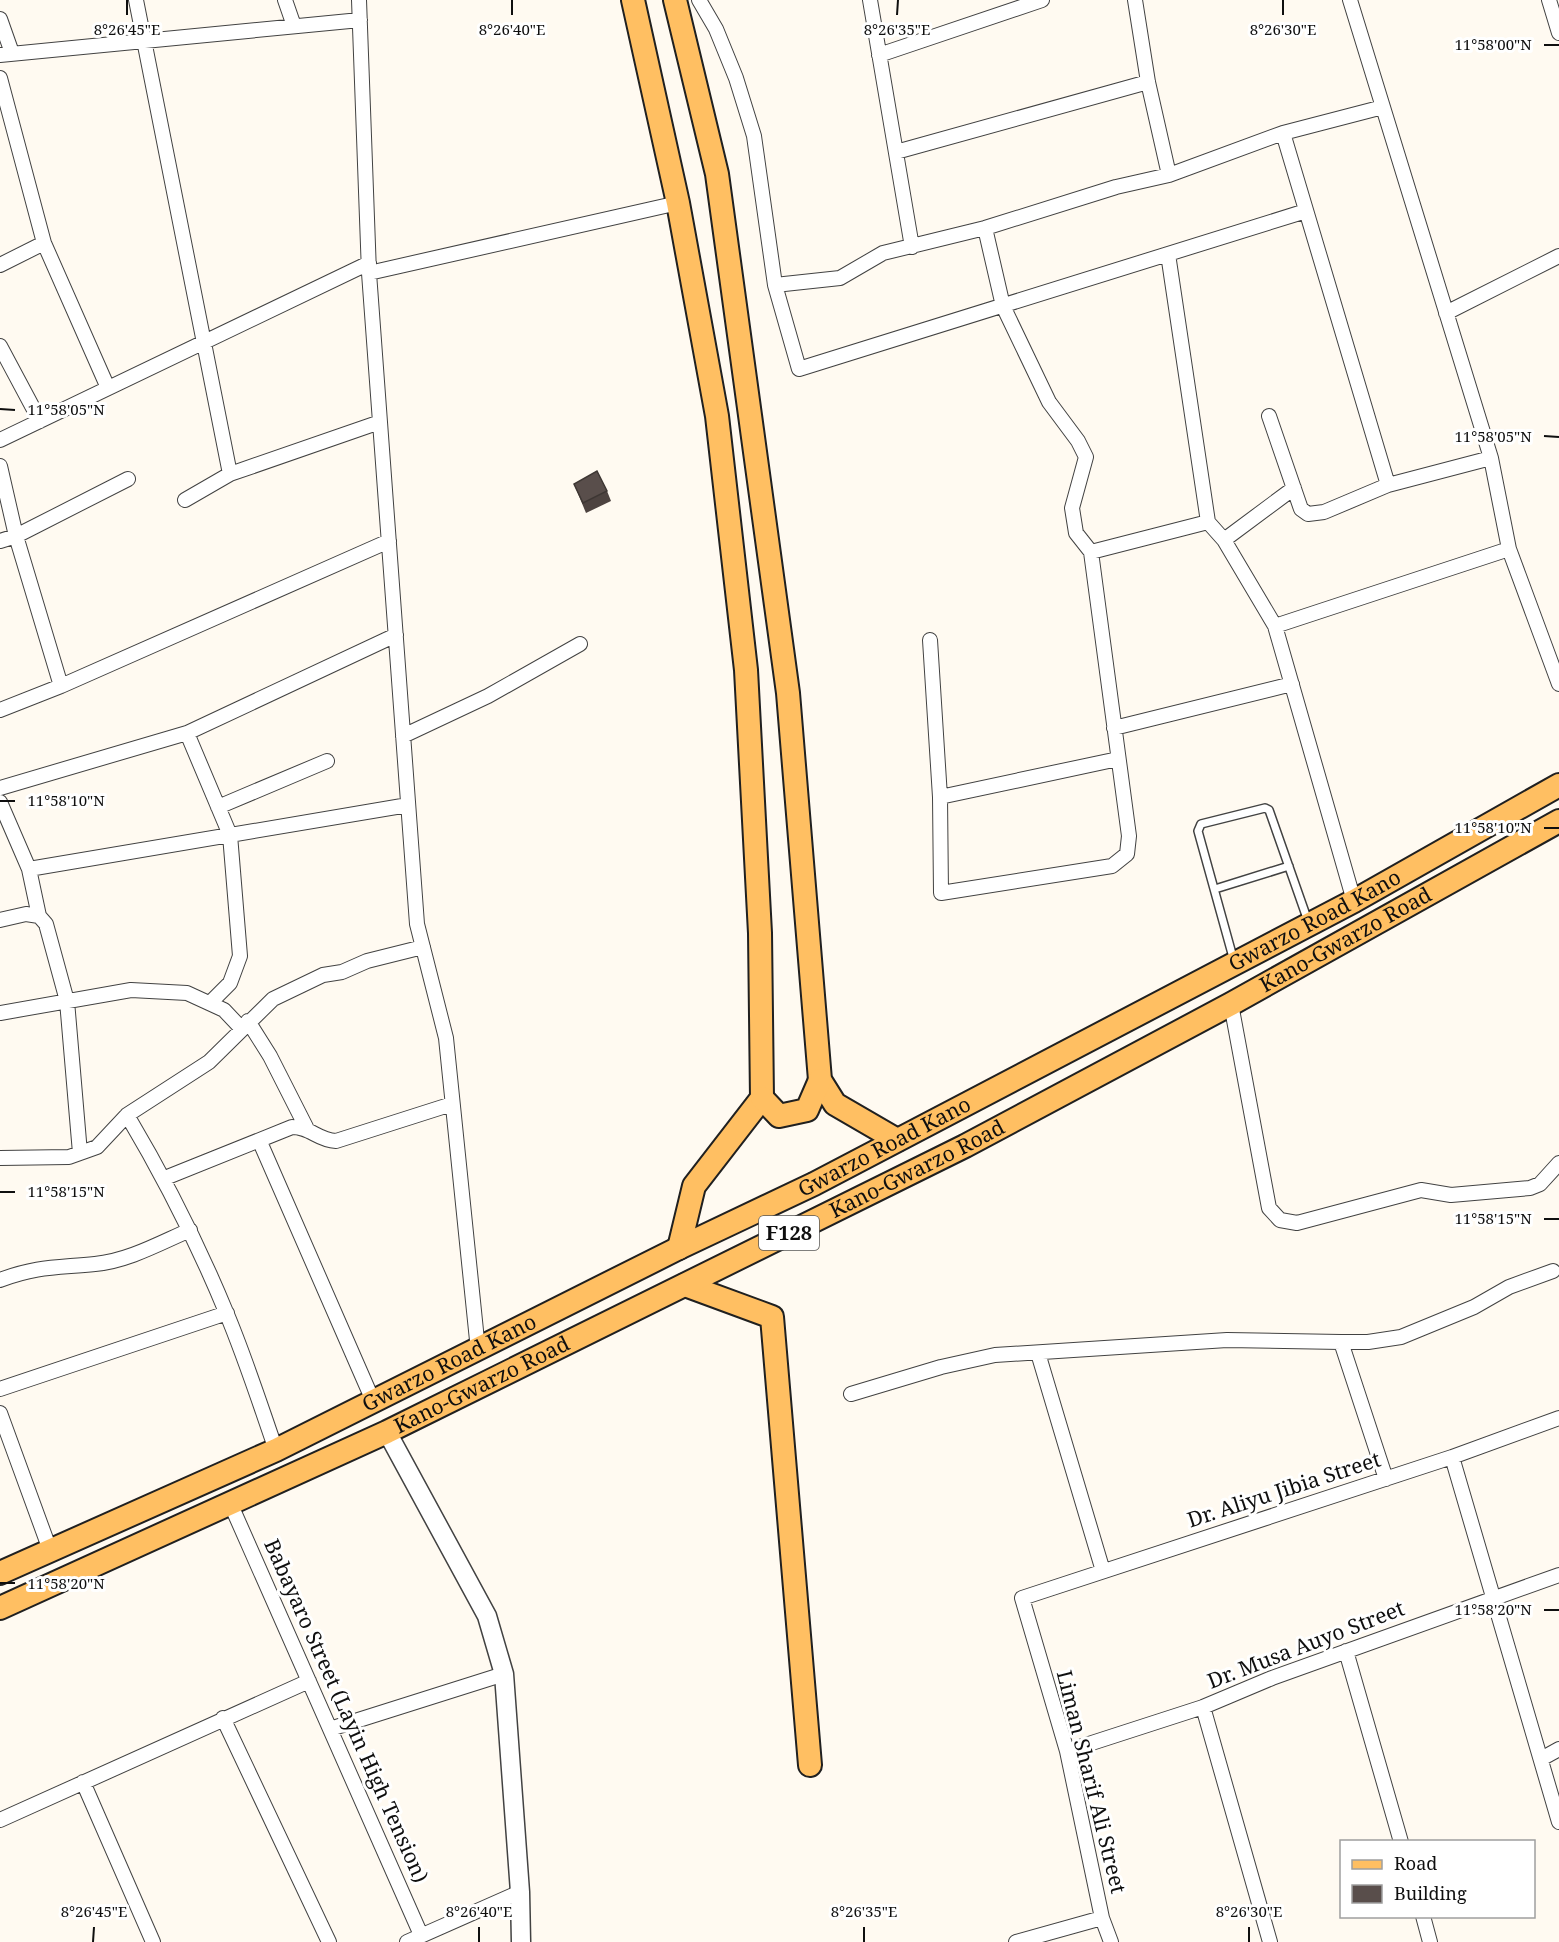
<svg xmlns="http://www.w3.org/2000/svg" width="1559" height="1942" font-family="'Noto Serif',serif">
<style>
.lines{fill:none;stroke-linecap:round;stroke-linejoin:round}
.service-casing{stroke:#424242;stroke-width:10}
.minor-casing{stroke:#424242;stroke-width:16}
.tertiary-casing{stroke:#424242;stroke-width:21}
.primary-casing{stroke:#202020;stroke-width:26}
.service{stroke:#fff;stroke-width:7}
.minor{stroke:#fff;stroke-width:14}
.tertiary{stroke:#fff;stroke-width:18}
.primary{stroke:#ffbf62;stroke-width:22}
.wall{fill:#4d4340}
.building{fill:#594e4b;stroke:#3e3734;stroke-width:1.5}
.ticks{fill:none;stroke:#0f0f0f;stroke-width:2}
.labels{text-anchor:middle;stroke-width:6;stroke-linejoin:round;paint-order:stroke}
.shield{fill:#fff;stroke:#575757;stroke-width:1.5}
.shield-label{font-size:20px;font-weight:bold;fill:#0f0f0f}
.street-label{font-size:21px;fill:#0f0f0f;stroke:#fff}
.ticks-label{font-size:15px;text-anchor:middle;fill:#0f0f0f;stroke:#fff;stroke-width:6;stroke-linejoin:round;paint-order:stroke}
</style>
<rect width="100%" height="100%" fill="#fffaf1"/>
<g class="lines">
<g class="service-casing">
<path id="service" d="M1215 889 1289 866
M1234 961 1198 831 1201 824 1265 808 1269 810 1308 921"/>
</g>
<g class="minor-casing">
<path id="minor" d="M136 0 230 474
M285 0 294 26
M359 0 369 273 417 924 446 1038 478 1350
M699 0 716 29 736 78 754 136 775 285 799 369 1306 211
M870 0 912 247
M1135 0 1148 82 1169 175
M1350 0 1491 458 1509 549 1559 684
M1549 0 1559 33
M0 19 12 53
M0 55 360 20
M879 55 1042 0
M0 78 44 243 108 388
M1283 133 1388 485
M896 152 1148 82
M1168 254 1208 522 1224 540 1275 626 1354 901
M0 265 44 243
M369 273 678 203
M775 285 840 278 883 253 985 228 1116 187 1169 175 1283 133 1383 107
M1446 313 1559 256
M0 346 40 421
M1269 416 1301 509 1308 514 1324 512 1388 485 1491 458
M0 440 369 263
M0 466 16 536 61 686
M185 500 230 474 380 422
M1224 540 1294 488
M0 541 16 536 128 479
M1091 552 1208 522
M1275 626 1509 549
M930 640 940 797 941 893 1112 866 1127 854 1129 836 1091 552 1076 533 1072 508 1086 457 1078 441 1049 402 1003 306 985 228
M0 710 61 686 389 541
M1114 728 1292 684
M187 733 230 835 240 956 230 983 210 1003
M403 736 488 696 580 644
M0 788 187 733 396 635
M940 797 1118 759
M0 802 29 869 39 916
M218 807 327 761
M29 869 408 805
M0 920 26 914 39 916 46 924 67 1001 80 1153
M1231 1004 1269 1208 1280 1220 1297 1223 1421 1190 1451 1195 1530 1188 1540 1184 1559 1163
M0 1013 131 990 187 993 224 1010 241 1028
M248 1021 270 1056 306 1127
M127 1115C165 1179 198 1244 226 1312 245 1357 260 1404 276 1450
M260 1142 374 1403
M0 1158 69 1157 97 1147 127 1115 209 1062 273 999 323 975 342 972 367 961 423 947
M165 1178 292 1127C311 1127 317 1140 336 1141L452 1104
M0 1280C38 1266 56 1268 95 1264 128 1261 160 1243 190 1230
M1341 1342H1368L1401 1337 1474 1307 1509 1287 1553 1271
M1038 1353 1103 1571
M0 1389 227 1313
M851 1394 941 1367 995 1355 1227 1340 1341 1342 1386 1479
M0 1413 50 1550
M1452 1457 1559 1822
M231 1505 421 1935
M1346 1651 1401 1842
M1203 1707 1270 1942
M223 1718 329 1942
M330 1729 504 1674
M1067 1751 1203 1707 1272 1678 1559 1575
M1541 1759 1559 1749
M83 1782 153 1942
M0 1820 309 1681
M1423 1916 1430 1942
M407 1942 520 1892
M1016 1942 1102 1918
M1111 1942 1102 1918 1067 1751 1022 1598 1452 1457 1559 1418"/>
</g>
<g class="tertiary-casing">
<path id="tertiary" d="M387 1432 487 1616 504 1674 520 1892 521 1942"/>
</g>
<g class="primary-casing">
<g id="primary">
<path d="M633 0 678 203 717 416 746 670 760 933 762 1098 694 1186 679 1248"/>
<path d="M675 0 717 174 788 693 820 1080 835 1104 897 1140"/>
<path d="M762 1098 779 1116 807 1110 820 1080"/>
<path d="M685 1285 772 1317 810 1765"/>
<path id="s1" d="M0 1573 276 1450 679 1248 814 1184 1354 901 1559 785"/>
<path id="s2" d="M0 1608 387 1432 965 1146 1231 1004 1559 821"/>
</g>
</g>
<use href="#service" class="service"/>
<use href="#minor" class="minor"/>
<use href="#tertiary" class="tertiary"/>
<use href="#primary" class="primary"/>
</g>
<path class="wall" d="M574 484 607 491 611 501 586 513Z"/>
<path class="building" d="M597 471 607 491 583 503 574 484Z"/>
<path class="ticks" d="M127 15V0M512 15V0M897 15 898 0M1283 15V0M1544 45H1559M0 409 15 410M1544 436 1559 437M0 801H15M1544 828H1559M0 1192H15M1544 1219H1559M0 1583H15M1544 1610H1559M93 1942 94 1927M479 1942V1927M864 1942V1927M1249 1942V1927"/>
<g class="labels">
<rect class="shield" x="759" y="1216" width="60" height="34" rx="4.5"/>
<g class="shield-label">
<text x="789" y="1240">F128</text>
</g>
<g class="street-label">
<text dy="7" stroke="none"><textPath href="#s1" startOffset="1468">Gwarzo Road Kano</textPath></text>
<text dy="7" stroke="none"><textPath href="#s2" startOffset="1503">Kano-Gwarzo Road</textPath></text>
<text dy="7" stroke="none"><textPath href="#s1" startOffset="982">Gwarzo Road Kano</textPath></text>
<text dy="7" stroke="none"><textPath href="#s2" startOffset="1017">Kano-Gwarzo Road</textPath></text>
<text dy="7" stroke="none"><textPath href="#s1" startOffset="496">Gwarzo Road Kano</textPath></text>
<text dy="7" stroke="none"><textPath href="#s2" startOffset="531">Kano-Gwarzo Road</textPath></text>
<text transform="translate(1284 1490) rotate(-18)" y="7">Dr. Aliyu Jibia Street</text>
<text transform="translate(1306 1645) rotate(-21)" y="7">Dr. Musa Auyo Street</text>
<text transform="translate(346 1711) rotate(66)" y="7">Babayaro Street (Layin High Tension)</text>
<text transform="translate(1091 1782) rotate(76)" y="7">Liman Sharif Ali Street</text>
</g>
</g>
<g class="ticks-label">
<text x="127" y="35">8°26'45"E</text>
<text x="512" y="35">8°26'40"E</text>
<text x="897" y="35">8°26'35"E</text>
<text x="1283" y="35">8°26'30"E</text>
<text x="1493" y="50">11°58'00"N</text>
<text x="66" y="415">11°58'05"N</text>
<text x="1493" y="442">11°58'05"N</text>
<text x="66" y="806">11°58'10"N</text>
<text x="1493" y="833">11°58'10"N</text>
<text x="66" y="1197">11°58'15"N</text>
<text x="1493" y="1224">11°58'15"N</text>
<text x="66" y="1589">11°58'20"N</text>
<text x="1493" y="1615">11°58'20"N</text>
<text x="94" y="1917">8°26'45"E</text>
<text x="479" y="1917">8°26'40"E</text>
<text x="864" y="1917">8°26'35"E</text>
<text x="1249" y="1917">8°26'30"E</text>
</g>
<rect x="1340" y="1840" width="195" height="78" fill="#ffffff" stroke="#9f9f9f" stroke-width="1.5"/>
<rect x="1352" y="1860" width="30" height="9" fill="#ffbf62" stroke="#9f9f9f" stroke-width="1.5"/>
<text x="1394" y="1870" font-size="18" fill="#0f0f0f">Road</text>
<rect x="1352" y="1885" width="30" height="18" fill="#594e4b" stroke="#9f9f9f" stroke-width="1.5"/>
<text x="1394" y="1900" font-size="18" fill="#0f0f0f">Building</text>
</svg>
